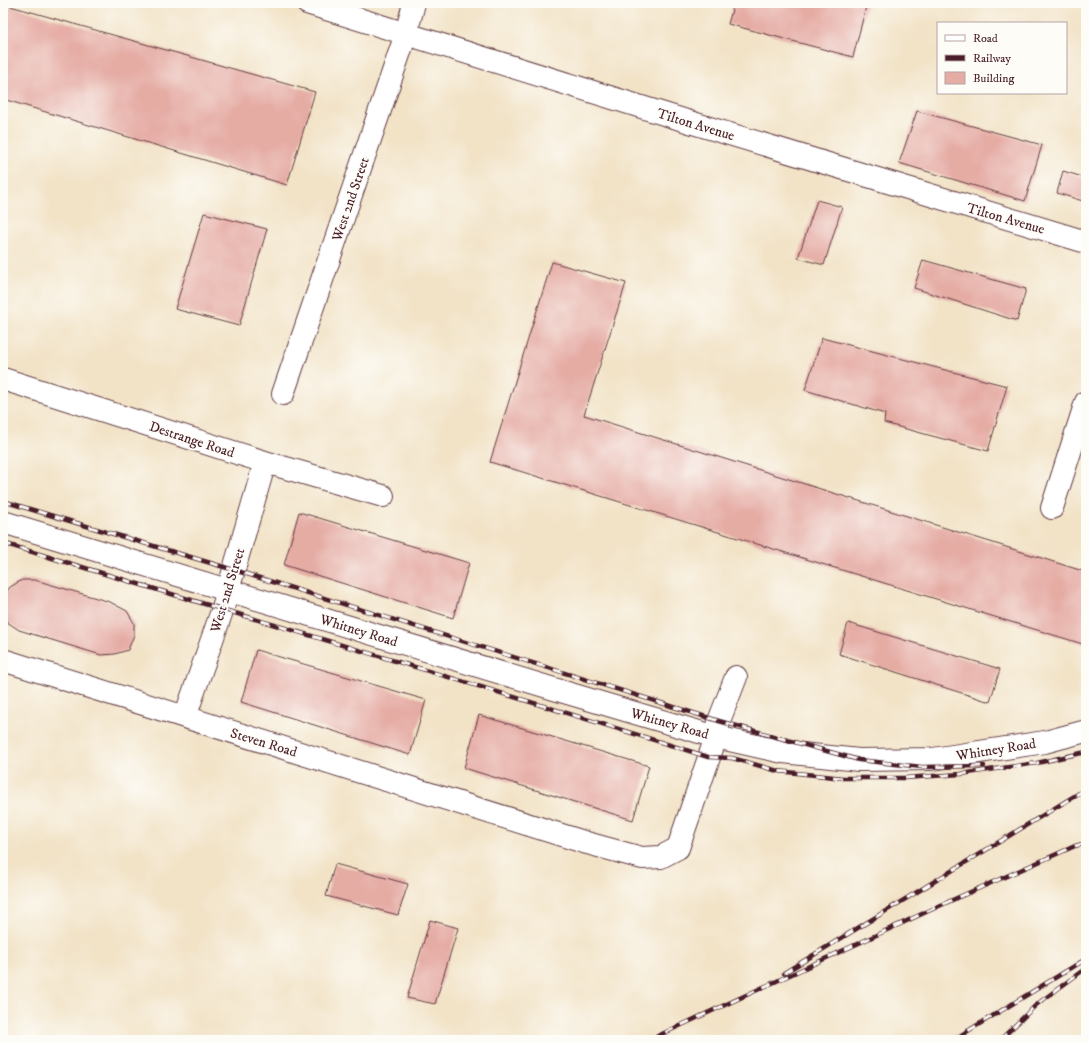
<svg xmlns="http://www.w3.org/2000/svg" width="1089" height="1043" font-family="'IM FELL DW Pica',serif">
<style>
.building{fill:#e5aca4}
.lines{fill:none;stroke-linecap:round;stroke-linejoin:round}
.street-casing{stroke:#633c42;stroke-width:24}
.street{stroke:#fff;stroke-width:22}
.rail-casing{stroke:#4a1f2b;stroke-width:4.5}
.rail{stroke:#fdfcf7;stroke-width:3;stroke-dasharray:9;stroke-linecap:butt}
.labels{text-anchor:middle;stroke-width:4;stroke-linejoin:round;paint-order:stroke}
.street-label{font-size:14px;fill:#4a1f2b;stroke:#fdfcf7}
</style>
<rect width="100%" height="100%" fill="#fdfcf7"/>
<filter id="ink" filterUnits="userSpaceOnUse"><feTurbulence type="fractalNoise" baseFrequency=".025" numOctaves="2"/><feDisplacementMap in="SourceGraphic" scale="8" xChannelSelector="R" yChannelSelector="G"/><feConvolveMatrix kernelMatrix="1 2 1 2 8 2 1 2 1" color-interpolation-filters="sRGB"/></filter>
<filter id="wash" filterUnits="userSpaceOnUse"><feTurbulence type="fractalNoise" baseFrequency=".012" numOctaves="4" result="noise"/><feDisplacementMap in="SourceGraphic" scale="16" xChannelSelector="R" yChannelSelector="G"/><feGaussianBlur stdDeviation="0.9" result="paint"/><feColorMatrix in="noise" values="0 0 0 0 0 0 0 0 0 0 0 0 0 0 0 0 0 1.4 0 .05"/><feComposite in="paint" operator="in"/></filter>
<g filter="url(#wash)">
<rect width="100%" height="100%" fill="#f2e3c7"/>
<g id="blocks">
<path class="building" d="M734 3H867L853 57 728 24Z
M3 4 315 92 287 185 3 99Z
M917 111 1042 145 1025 201 899 163Z
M1063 171 1086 178V202L1057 193Z
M817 200 842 207 824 265 798 258Z
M204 213 267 229 239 326 175 309Z
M923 260 1026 289 1017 321 914 288Z
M552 262 626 283 584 415 1086 572V645L490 462Z
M822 338 1007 386 988 451 884 423 885 414 805 390Z
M299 512 469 563 453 618 284 565Z
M22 580H35L110 602 127 611 134 623V635L128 650 115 654 101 655 19 630 7 622 3 615V597L10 587Z
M848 623 1000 669 990 702 839 654Z
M256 650 426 700 410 755 241 702Z
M479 715 649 766 633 820 464 768Z
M335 864 408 884 398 915 326 896Z
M430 920 458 928 435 1004 407 998Z"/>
</g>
</g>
<g filter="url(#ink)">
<use href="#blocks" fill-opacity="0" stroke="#633c42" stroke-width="1"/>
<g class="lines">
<g class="street-casing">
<path id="street" d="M307 3 693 123 1086 242
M3 379 265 462 383 496
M283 394 406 34 414 3
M1052 508 1086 402
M3 522 564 692 716 737 783 752 859 760 933 759 1045 742 1086 731
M3 660 587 843 642 858 661 857 678 848 716 737 719 721 736 677
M185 717 222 611 265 462"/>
</g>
<use href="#street" class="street"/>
<g class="rail-casing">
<path id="rail" d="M3 501 234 570 719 721 859 760 922 767 984 766
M3 543C238 615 474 683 708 757L732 758 778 771 843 778H905L961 774 1037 763 1086 752
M784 973 1086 789
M649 1040 950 901 1075 846 1086 843
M953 1040 1086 959
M1000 1040 1036 1005 1086 968"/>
</g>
<use href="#rail" class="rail"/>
</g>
</g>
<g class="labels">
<g class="street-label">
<text transform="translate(696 124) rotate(17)" y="5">Tilton Avenue</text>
<text transform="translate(350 199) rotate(-71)" y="5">West 2nd Street</text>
<text transform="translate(1006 218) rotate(16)" y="5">Tilton Avenue</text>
<text transform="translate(192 439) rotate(18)" y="5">Destrange Road</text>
<text transform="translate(227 590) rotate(-73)" y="5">West 2nd Street</text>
<text transform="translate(359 630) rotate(17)" y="5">Whitney Road</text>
<text transform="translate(670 723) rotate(16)" y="5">Whitney Road</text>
<text transform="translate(264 742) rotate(17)" y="5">Steven Road</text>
<text transform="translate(996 749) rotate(-9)" y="5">Whitney Road</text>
</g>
</g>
<rect width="1089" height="1043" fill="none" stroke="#fdfcf7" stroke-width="16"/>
<rect x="937" y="22" width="130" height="72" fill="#fdfcf7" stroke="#b5a4a5"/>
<rect x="945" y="35" width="20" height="6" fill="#ffffff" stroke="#b5a4a5"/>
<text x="973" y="42" font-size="12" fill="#4a1f2b">Road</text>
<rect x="945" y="55" width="20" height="6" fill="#4a1f2b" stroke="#b5a4a5"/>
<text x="973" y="62" font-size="12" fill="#4a1f2b">Railway</text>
<rect x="945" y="72" width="20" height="12" fill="#e5aca4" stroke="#b5a4a5"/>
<text x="973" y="82" font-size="12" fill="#4a1f2b">Building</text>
</svg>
